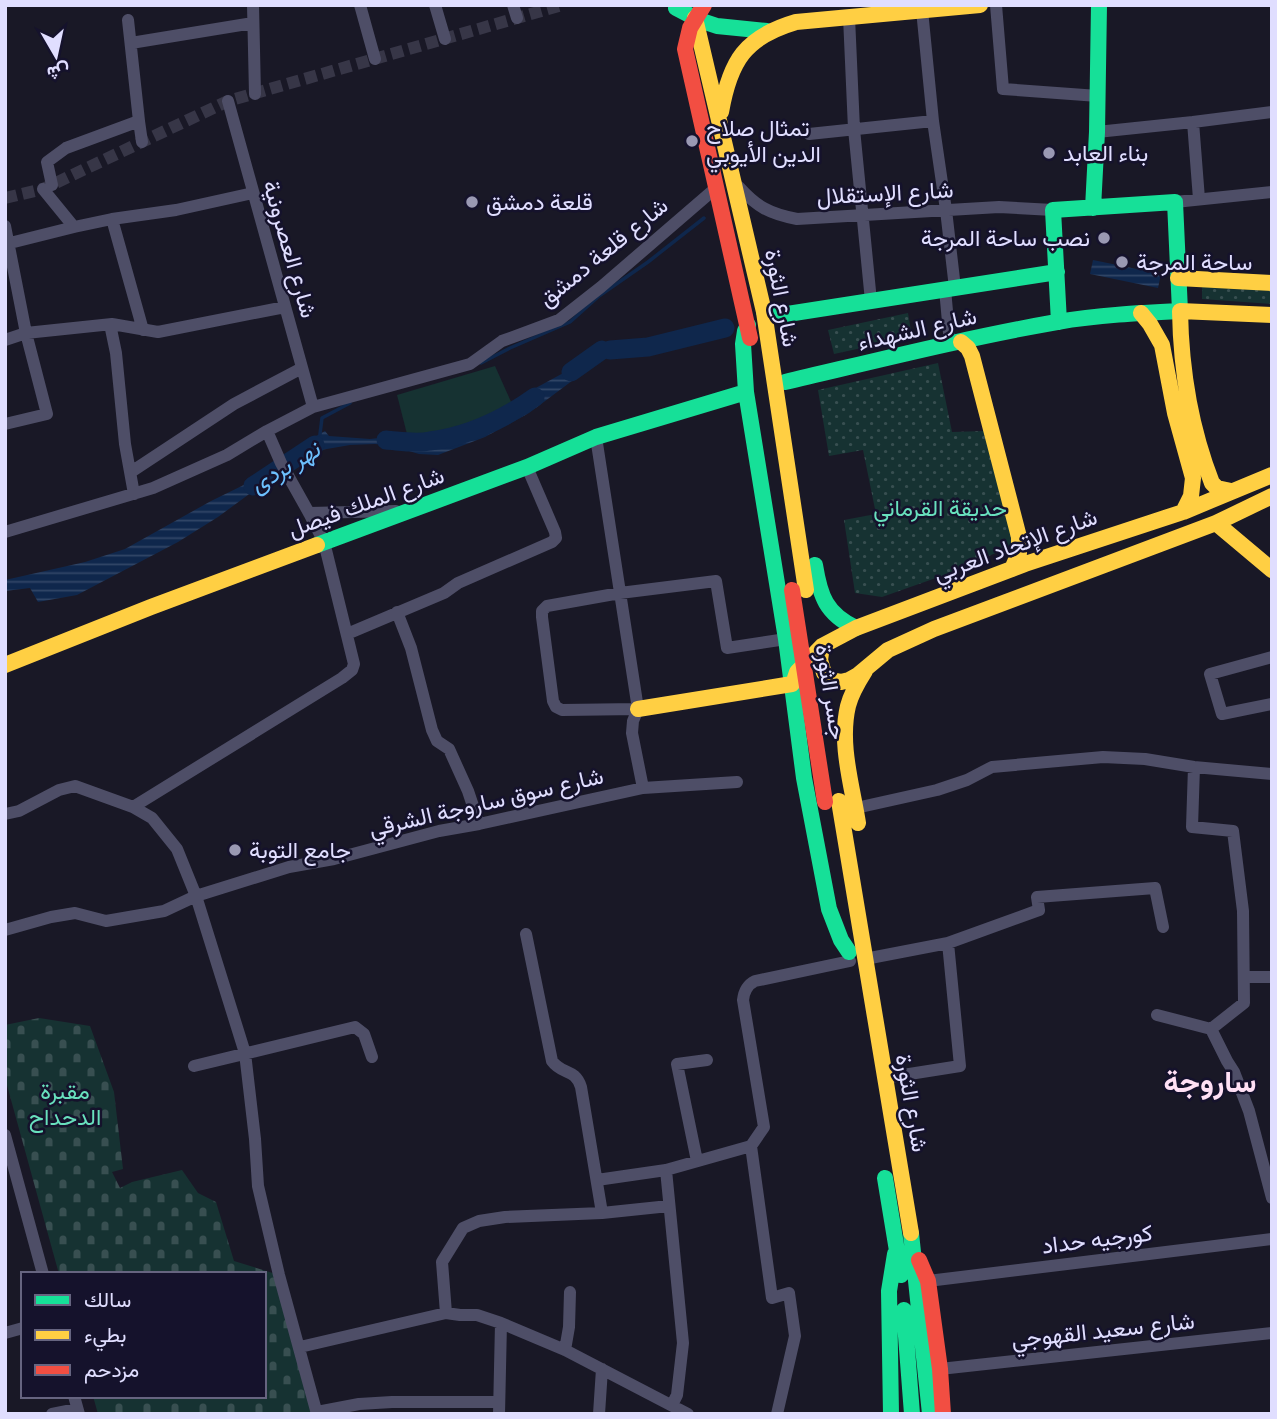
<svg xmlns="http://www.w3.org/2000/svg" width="1277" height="1419" font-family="'Roboto Condensed',Vazirmatn,sans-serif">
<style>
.grass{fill:url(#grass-dots)}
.cemetery{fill:url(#cemetery-stones)}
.garden{fill:#163232}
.water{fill:url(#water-rules)}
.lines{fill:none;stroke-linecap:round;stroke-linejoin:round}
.stream{stroke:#0f274c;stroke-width:3.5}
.river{stroke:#0f274c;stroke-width:19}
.street-tunnel{stroke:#373647;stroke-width:12;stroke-dasharray:12 6;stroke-linecap:butt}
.street{stroke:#4e4e67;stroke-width:12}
.fast{stroke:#16e098;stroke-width:16}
.slow{stroke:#ffcf43;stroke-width:16}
.jam{stroke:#f24e42;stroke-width:16}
.jam-bridge{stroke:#f24e42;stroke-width:16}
.poi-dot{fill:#9a99b3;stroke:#15122c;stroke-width:2.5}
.labels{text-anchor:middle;stroke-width:5;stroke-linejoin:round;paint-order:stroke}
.poi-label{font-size:23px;fill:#e0deff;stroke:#15122c;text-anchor:start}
.street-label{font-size:23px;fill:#e0deff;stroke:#15122c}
.park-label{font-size:23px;fill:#68e0bd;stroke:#15122c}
.water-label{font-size:24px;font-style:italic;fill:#6dc0fe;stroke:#15122c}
.district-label{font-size:30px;font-weight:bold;fill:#ffe0f5;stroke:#15122c}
</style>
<defs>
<pattern id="grass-dots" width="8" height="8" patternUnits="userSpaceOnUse" patternTransform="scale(1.75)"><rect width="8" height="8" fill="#163232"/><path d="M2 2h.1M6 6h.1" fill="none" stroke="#384f51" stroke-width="1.8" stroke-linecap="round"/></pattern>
<pattern id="cemetery-stones" width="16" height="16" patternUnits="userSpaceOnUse" patternTransform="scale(1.75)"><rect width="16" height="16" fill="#163232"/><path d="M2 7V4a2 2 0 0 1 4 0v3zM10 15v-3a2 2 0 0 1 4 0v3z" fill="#384f51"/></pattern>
<pattern id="water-rules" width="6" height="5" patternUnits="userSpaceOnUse" patternTransform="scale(1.75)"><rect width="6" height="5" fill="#0f274c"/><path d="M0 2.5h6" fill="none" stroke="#324667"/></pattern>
</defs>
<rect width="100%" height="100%" fill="#191826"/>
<path class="grass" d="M1202 285 1272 289V304L1202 299Z
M908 313 912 337 834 354 828 330Z
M938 363 952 432 984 431 1016 544 950 573 882 597 855 593 844 520 876 514 863 450 829 456 818 390Z"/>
<path class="cemetery" d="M39 1018 90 1026 114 1092 123 1169 112 1172 120 1188 132 1182 182 1170 198 1193 216 1202 234 1261 279 1275 317 1414H98L93 1396H264V1274H59L5 1078V1025Z"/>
<path class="garden" d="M495 366 512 404 490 418 429 437 407 434 397 395Z"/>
<path class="water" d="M1093 260 1161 274 1158 288 1090 274Z
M591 358 592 366 529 413 485 437 438 455 419 454 392 446 375 444 350 445 321 450 317 459 303 464 295 458V448L325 431 329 436 370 439 397 436 410 441 428 442 470 431 513 413 532 390Z
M269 466 276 479 252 492 218 517 178 542 77 595 38 602 30 588 5 591V580L85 562 125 549 211 501 254 480 259 473Z"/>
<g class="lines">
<path class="stream" d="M481 363 510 348 570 322 599 296 648 262 704 218
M320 434 322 418 350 403"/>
<path class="river" d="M610 350 648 347 725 328
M571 372 602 350
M386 440C400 441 416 444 430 441 468 436 504 419 535 397
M253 486 315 445"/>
<path class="street-tunnel" d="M5 198 43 189 228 101 562 5"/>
<path class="street" d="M253 5 255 94
M360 5 375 59
M435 5 445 39
M513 5 517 18
M996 5 1003 89 1098 96
M922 10 933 121 946 210 955 288
M849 17 854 129 871 301
M131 43 253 23
M228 101 313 407
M139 121 142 142
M1193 122 1272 112
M1097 132 1193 122 1199 199
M809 134 933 121
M52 185 47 162 66 148 139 121 128 20
M739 187C757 207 770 214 797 219L999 207 1053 210
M43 189 74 227
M1175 202 1272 192
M112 219 176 210 253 193
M5 226 26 333 47 414 5 424
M10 243 74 227 112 219 143 330
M945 289 950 344
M112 324 111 329 116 353 125 444 134 494
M5 340 26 333 112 324 158 332 285 307
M596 437 638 709 633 721 632 733 643 788
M131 472 234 404 302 368
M309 513 396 511
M5 532 153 488 227 455 267 431 313 407 470 364 502 341 559 320 601 287 717 187
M397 612 411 648 432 730 437 741 449 749 468 791 479 824
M347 634 444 593 458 583 552 542 556 538 555 532 527 467
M1272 657 1210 674 1222 714 1272 704
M638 709 562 710 556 707 553 701 542 617V611L547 606 620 593 716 581 727 648 786 639
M1194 767 1192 827 1233 831 1243 911 1244 1003 1211 1029
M133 807 342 678 352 670 354 664 324 542 309 513 281 463 267 431
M856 808 937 790 967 780 992 767 1103 757 1145 759 1194 767 1272 774
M5 814 19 811 59 790 75 786 133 807 152 818 177 849 196 896 245 1053 255 1139 258 1186 279 1275 317 1414
M5 930 51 917 75 913 106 921 164 911 196 896 289 867 334 859 439 831 479 824 643 788 737 782
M526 934 552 1061C562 1075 575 1068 581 1087L602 1213
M865 959 948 943 1039 910 1037 897 1155 888 1163 927
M1244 977H1272
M1157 1015 1211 1029
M1211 1029 1227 1061 1234 1072 1249 1111 1272 1198
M194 1066 355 1027 364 1034 372 1057
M884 1078 960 1066 948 943
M5 1135 43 1274
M751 1146 772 1298 789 1293 795 1336 777 1414
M697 1161 677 1064 707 1060
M666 1170 683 1343 677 1395 672 1405
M597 1180 666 1170 751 1146 764 1127 743 1000C744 991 747 985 755 981L850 961
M928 1281 1272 1239
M446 1313 442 1262 463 1228 479 1221 505 1217 602 1213 669 1206
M5 1333 23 1328
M300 1347 446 1313 460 1315H477L501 1323 565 1350 688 1414
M565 1350 569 1327 570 1292
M940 1369 1272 1333
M74 1396 79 1414
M317 1412 359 1404 392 1402H499
M52 1414 77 1409
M499 1414 501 1323
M599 1414 602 1369"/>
<path class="fast" d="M676 8 699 20 717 26 767 31
M1093 208 1097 132 1099 5
M764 312 781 315 1057 272
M748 325 745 331 743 344 746 392 786 639 804 778 829 909 841 940 849 952
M785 382C875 361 966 338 1057 322 1098 315 1139 313 1180 311L1175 202 1053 210 1059 322
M317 545 527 467 596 437 746 392
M815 565C820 596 826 614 856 628
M885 1178 901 1275
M911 1233 930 1414
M904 1310 912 1414
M891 1414 889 1291 895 1254"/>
<path class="slow" d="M695 18 764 312 806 590
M721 112C730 61 745 37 796 22L980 5
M1178 278 1272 283
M1141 313 1150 324 1162 345 1175 413 1193 478 1191 496 1183 512
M961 342 968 348 972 356 1019 537V553L1012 569
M1231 491 1217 488 1212 483C1190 427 1181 371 1180 311L1272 315
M1216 523 1272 570
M822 646 820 660 824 673 832 680 841 682 849 680 858 675 888 650 934 629 1216 523 1272 496
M5 665 151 607 317 545
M795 678 797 672 822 646 856 628 1025 564 1183 512 1272 475
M638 709 792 684
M839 801 911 1233
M858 823C852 785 839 744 848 706 851 694 858 682 865 671"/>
<path class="jam" d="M704 5 690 28 685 49 750 338
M919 1260 928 1281 940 1369 943 1414"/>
<path class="jam-bridge" d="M792 590 825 802"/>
</g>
<g class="poi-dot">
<circle cx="692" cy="141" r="7"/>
<circle cx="1049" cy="153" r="7"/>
<circle cx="472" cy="202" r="7"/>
<circle cx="1104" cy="238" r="7"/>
<circle cx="1122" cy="262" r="7"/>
<circle cx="235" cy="850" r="7"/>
</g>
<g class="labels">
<g class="poi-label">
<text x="706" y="136">تمثال صلاح<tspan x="706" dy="26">الدين الأيوبي</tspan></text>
<text x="1063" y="161">بناء العابد</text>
<text x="486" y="210">قلعة دمشق</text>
<text x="1090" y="246" text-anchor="end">نصب ساحة المرجة</text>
<text x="1136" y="270">ساحة المرجة</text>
<text x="249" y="858">جامع التوبة</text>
</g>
<g class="street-label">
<text transform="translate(885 193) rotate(-3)" y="8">شارع الإستقلال</text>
<text transform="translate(290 249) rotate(74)" y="8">شارع العصرونية</text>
<text transform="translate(603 252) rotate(-39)" y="8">شارع قلعة دمشق</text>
<text transform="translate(782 298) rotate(79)" y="8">شارع الثورة</text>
<text transform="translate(917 329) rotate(-13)" y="8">شارع الشهداء</text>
<text transform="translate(366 502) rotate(-20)" y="8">شارع الملك فيصل</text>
<text transform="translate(1015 545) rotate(-20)" y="8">شارع الإتحاد العربي</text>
<text transform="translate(831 692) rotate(81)" y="8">جسر الثورة</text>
<text transform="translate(486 802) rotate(-13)" y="8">شارع سوق ساروجة الشرقي</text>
<text transform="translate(912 1103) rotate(80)" y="8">شارع الثورة</text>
<text transform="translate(1097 1239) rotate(-7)" y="8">كورجيه حداد</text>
<text transform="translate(1103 1330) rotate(-6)" y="8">شارع سعيد القهوجي</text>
</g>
<g class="park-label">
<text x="940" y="516">حديقة القرماني</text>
<text x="65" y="1099">مقبرة<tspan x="65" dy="26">الدحداح</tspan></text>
</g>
<g class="water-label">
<text transform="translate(285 467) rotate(-31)" y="8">نهر بردى</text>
</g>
<g class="district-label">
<text x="1210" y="1092">ساروجة</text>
</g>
</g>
<rect width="1277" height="1419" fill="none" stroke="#e0deff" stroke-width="14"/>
<rect x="21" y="1272" width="245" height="126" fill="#15122c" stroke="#666480" stroke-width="2"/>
<rect x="35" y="1295" width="35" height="10" fill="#16e098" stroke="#666480" stroke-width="2"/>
<text x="84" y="1307" font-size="21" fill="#e0deff">سالك</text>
<rect x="35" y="1330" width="35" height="10" fill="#ffcf43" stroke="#666480" stroke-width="2"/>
<text x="84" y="1342" font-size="21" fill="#e0deff">بطيء</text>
<rect x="35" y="1365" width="35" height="10" fill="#f24e42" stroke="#666480" stroke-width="2"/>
<text x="84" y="1377" font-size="21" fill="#e0deff">مزدحم</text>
<g transform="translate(56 56) rotate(171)" stroke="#15122c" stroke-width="5" paint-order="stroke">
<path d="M0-5L12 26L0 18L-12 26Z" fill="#e0deff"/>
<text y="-10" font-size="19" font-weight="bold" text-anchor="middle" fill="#e0deff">ش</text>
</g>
</svg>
